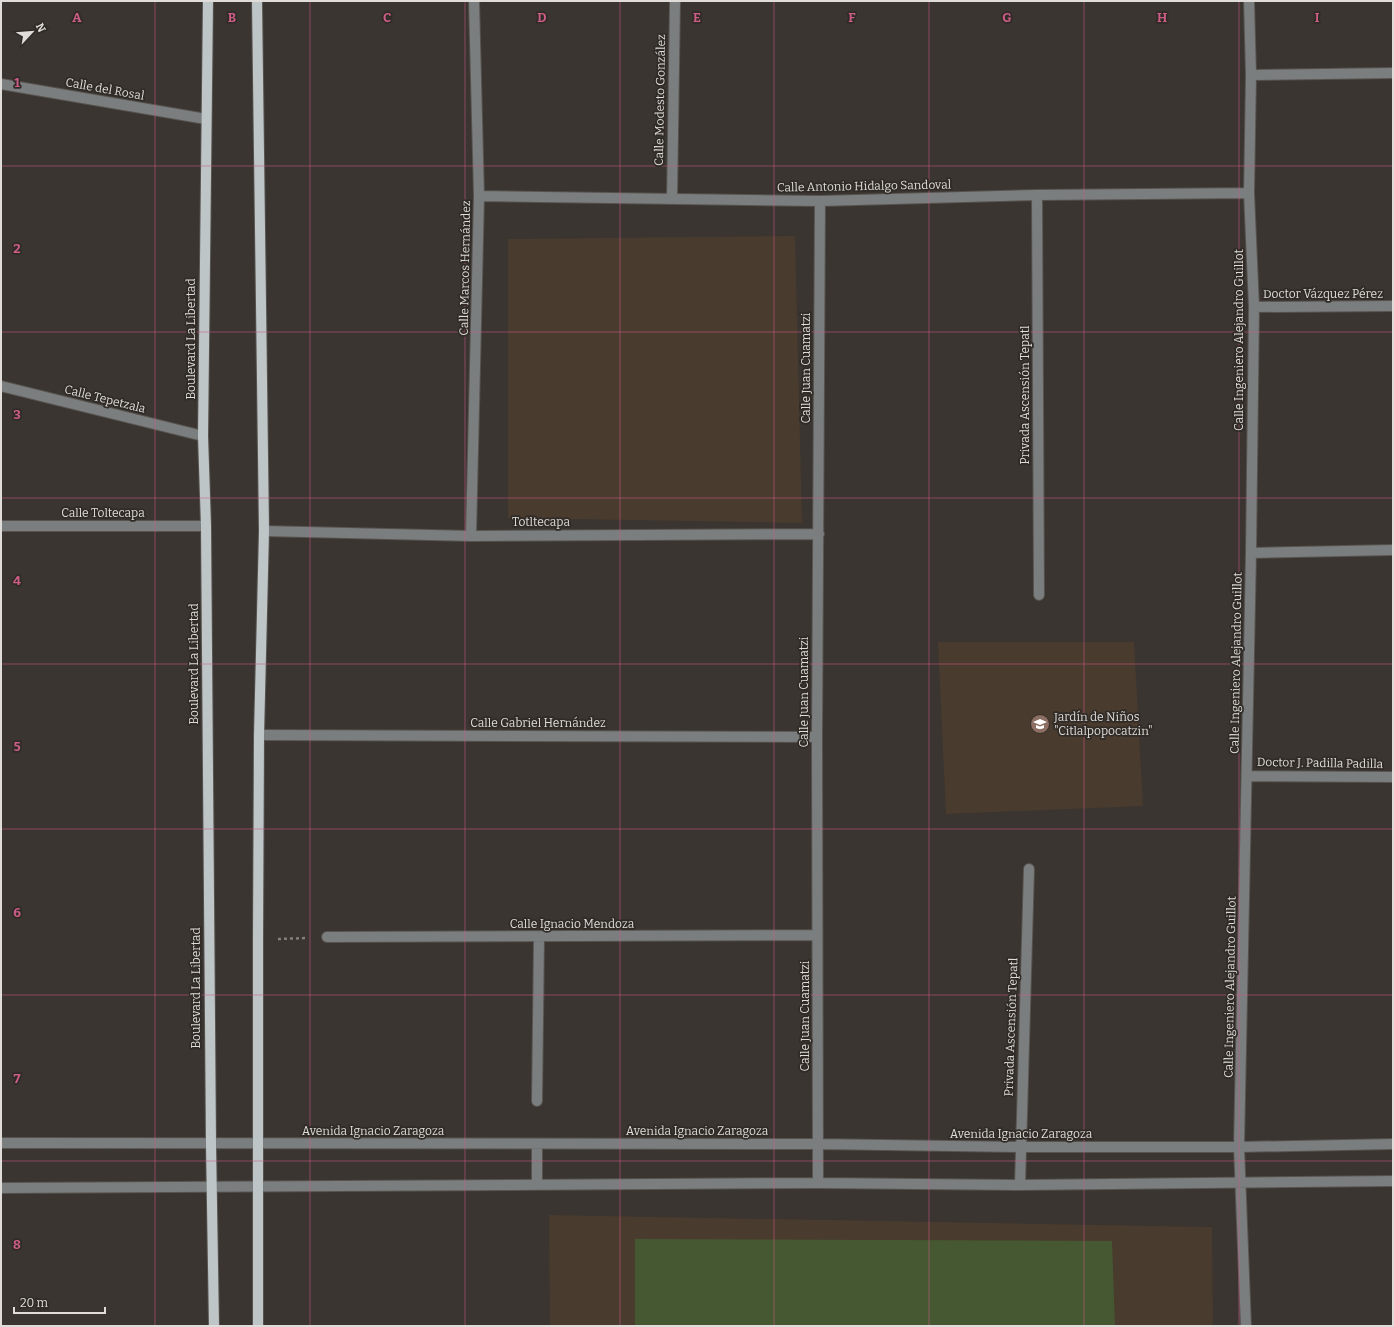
<svg xmlns="http://www.w3.org/2000/svg" width="1394" height="1327" font-family="Bitter,serif">
<style>
.education{fill:#493b2d}
.pitch{fill:#465832}
.lines{fill:none;stroke-linecap:round;stroke-linejoin:round}
.minor-casing{stroke:#58534f;stroke-width:12}
.major-casing{stroke:#58534f;stroke-width:12}
.path{stroke:#837f7c;stroke-width:2.5;stroke-dasharray:3 3;stroke-linecap:butt}
.minor{stroke:#7a7e7f;stroke-width:10}
.major{stroke:#bdc5c7;stroke-width:10}
.grid{fill:none;stroke:#cc5d87;stroke-width:1;stroke-opacity:0.55}
.labels{text-anchor:middle;stroke-width:3.5;stroke-linejoin:round;paint-order:stroke}
.street-label{font-size:12px;fill:#dfdcd9;stroke:#302b27}
.poi-label{font-size:12px;fill:#dfdcd9;stroke:#302b27;text-anchor:start}
.grid-label{font-size:13px;text-anchor:middle;font-weight:bold;fill:#cc5d87;stroke:#302b27;stroke-width:3.5;stroke-linejoin:round;paint-order:stroke}
</style>
<rect width="100%" height="100%" fill="#3a3531"/>
<path class="education" d="M795 236 802 523 508 518V239Z
M938 642H1134L1143 806 946 814Z
M549 1215 1212 1227 1213 1326H550Z"/>
<path class="pitch" d="M635 1239 1112 1241 1115 1326H635Z"/>
<g class="lines">
<g class="minor-casing">
<path id="minor" d="M1251 75 1393 73
M1 84 206 119
M1037 195 1039 595
M479 196 820 201 1037 195 1249 193
M672 199 675 1
M1254 307 1393 306
M1 386 203 436
M1 526H206
M264 531 471 536 819 534
M471 536 479 196 474 1
M1251 553 1393 550
M259 735 817 737
M1247 776 1393 777
M327 937 817 935
M537 1101 539 938
M1 1143 818 1144 1021 1147H1239L1393 1144
M537 1144V1185
M818 1183 817 737 820 201
M1020 1185 1029 869
M1 1188 818 1183 1020 1185 1393 1181
M1246 1326 1239 1147 1251 553 1254 307 1249 193 1251 75 1249 1"/>
</g>
<g class="major-casing">
<path id="major" d="M208 1 203 436 206 526 211 1144 214 1326
M257 1 264 531 259 735 258 940V1326"/>
</g>
<path class="path" d="M278 939 307 938"/>
<use href="#minor" class="minor"/>
<use href="#major" class="major"/>
</g>
<path class="grid" d="M155 1V1326M310 1V1326M465 1V1326M620 1V1326M774 1V1326M929 1V1326M1084 1V1326M1239 1V1326M1 166H1393M1 332H1393M1 498H1393M1 664H1393M1 829H1393M1 995H1393M1 1161H1393"/>
<defs>
<g id="school-disc" transform="scale(1)"><circle r="9.5" fill="#8d6e63" stroke="#302b27"/><path d="M0-5L7-2L0 1L-7-2ZM-4 1L0 2.5L4 1V4Q0 6-4 4Z" fill="#fff"/></g>
</defs>
<g fill-rule="evenodd">
<use href="#school-disc" x="1040" y="724"/>
</g>
<g class="labels">
<g class="street-label">
<text transform="translate(105 89) rotate(10)" y="4">Calle del Rosal</text>
<text transform="translate(660 100) rotate(-89)" y="4">Calle Modesto González</text>
<text transform="translate(864 186) rotate(-1)" y="4">Calle Antonio Hidalgo Sandoval</text>
<text transform="translate(465 268) rotate(-89)" y="4">Calle Marcos Hernández</text>
<text x="1323" y="298">Doctor Vázquez Pérez</text>
<text transform="translate(191 339) rotate(-90)" y="4">Boulevard La Libertad</text>
<text transform="translate(1239 340) rotate(-90)" y="4">Calle Ingeniero Alejandro Guillot</text>
<text transform="translate(806 368) rotate(-90)" y="4">Calle Juan Cuamatzi</text>
<text transform="translate(1025 395) rotate(-90)" y="4">Privada Ascensión Tepatl</text>
<text transform="translate(105 399) rotate(14)" y="4">Calle Tepetzala</text>
<text x="103" y="517">Calle Toltecapa</text>
<text x="541" y="526">Totltecapa</text>
<text transform="translate(1236 663) rotate(-89)" y="4">Calle Ingeniero Alejandro Guillot</text>
<text transform="translate(194 664) rotate(-90)" y="4">Boulevard La Libertad</text>
<text transform="translate(804 692) rotate(-90)" y="4">Calle Juan Cuamatzi</text>
<text x="538" y="727">Calle Gabriel Hernández</text>
<text transform="translate(1320 763) rotate(1)" y="4">Doctor J. Padilla Padilla</text>
<text x="572" y="928">Calle Ignacio Mendoza</text>
<text transform="translate(1230 987) rotate(-89)" y="4">Calle Ingeniero Alejandro Guillot</text>
<text transform="translate(196 988) rotate(-90)" y="4">Boulevard La Libertad</text>
<text transform="translate(805 1016) rotate(-90)" y="4">Calle Juan Cuamatzi</text>
<text transform="translate(1011 1027) rotate(-88)" y="4">Privada Ascensión Tepatl</text>
<text x="373" y="1135">Avenida Ignacio Zaragoza</text>
<text x="697" y="1135">Avenida Ignacio Zaragoza</text>
<text x="1021" y="1138">Avenida Ignacio Zaragoza</text>
</g>
<g class="poi-label">
<text x="1054" y="721">Jardín de Niños<tspan x="1054" dy="14">"Citlalpopocatzin"</tspan></text>
</g>
</g>
<g class="grid-label">
<text x="77" y="22">A</text>
<text x="232" y="22">B</text>
<text x="387" y="22">C</text>
<text x="542" y="22">D</text>
<text x="697" y="22">E</text>
<text x="852" y="22">F</text>
<text x="1007" y="22">G</text>
<text x="1162" y="22">H</text>
<text x="1317" y="22">I</text>
<text x="17" y="87">1</text>
<text x="17" y="253">2</text>
<text x="17" y="419">3</text>
<text x="17" y="585">4</text>
<text x="17" y="751">5</text>
<text x="17" y="917">6</text>
<text x="17" y="1083">7</text>
<text x="17" y="1249">8</text>
</g>
<rect width="1394" height="1327" fill="none" stroke="#dfdcd9" stroke-width="4"/>
<g transform="translate(32 32) rotate(64)" stroke="#302b27" stroke-width="3" paint-order="stroke">
<path d="M0-3L7 15L0 10L-7 15Z" fill="#dfdcd9"/>
<text y="-6" font-size="11" font-weight="bold" text-anchor="middle" fill="#dfdcd9">N</text>
</g>
<path d="M14 1307v6h91v-6" fill="none" stroke="#dfdcd9" stroke-width="2"/>
<text x="20" y="1307" font-size="12" fill="#dfdcd9" stroke="#302b27" stroke-width="3" paint-order="stroke">20 m</text>
</svg>
